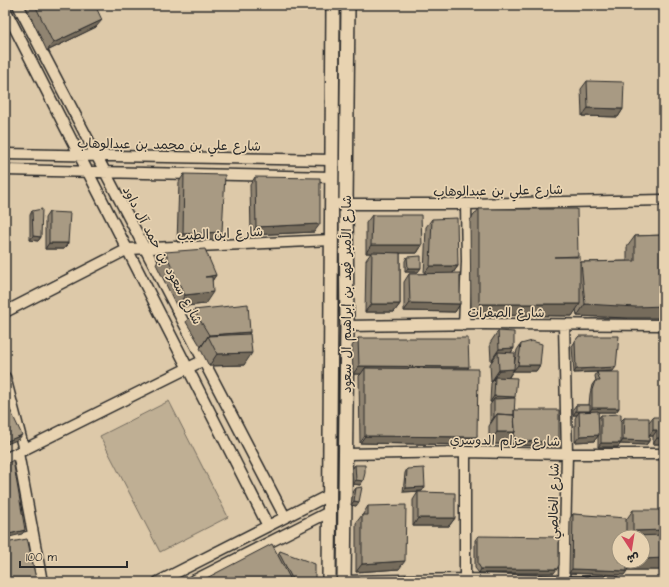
<svg xmlns="http://www.w3.org/2000/svg" width="669" height="587" font-family="'Architects Daughter','Playpen Sans Arabic',sans-serif">
<style>
.green{fill:#bfaf94;stroke:#756d60}
.lines{fill:none;stroke-linecap:round;stroke-linejoin:round}
.minor-casing{stroke:#2b2b2b;stroke-width:13}
.major-casing{stroke:#2b2b2b;stroke-width:16}
.minor{stroke:#e8d3b1;stroke-width:10}
.major{stroke:#e8d3b1;stroke-width:13}
.wall{fill:#908471;stroke:#2b2b2b;fill-rule:evenodd}
.shaded-wall{fill:#766c5c;stroke:#2b2b2b}
.building{fill:#a89a83;stroke:#2b2b2b}
.labels{text-anchor:middle;stroke-width:3.5;stroke-linejoin:round;paint-order:stroke}
.street-label{font-size:13px;fill:#2b2b2b;stroke:#e8d3b1}
</style>
<rect width="100%" height="100%" fill="#ddc9a9"/>
<filter id="ink" filterUnits="userSpaceOnUse"><feTurbulence type="fractalNoise" baseFrequency=".025" numOctaves="2"/><feDisplacementMap in="SourceGraphic" scale="8" xChannelSelector="R" yChannelSelector="G"/><feConvolveMatrix kernelMatrix="1 2 1 2 8 2 1 2 1" color-interpolation-filters="sRGB"/></filter>
<g filter="url(#ink)">
<path class="green" d="M169 401 228 517 160 552 100 436Z"/>
<g class="lines">
<g class="minor-casing">
<path id="minor" d="M18 5 285 517
M6 11 268 526
M5 154 332 160
M5 170 332 177
M340 204H466L664 200
M5 312 128 249 332 240
M464 325 467 262 466 204
M564 325 567 454 564 582
M347 326 483 324 664 325
M5 377 24 450
M465 452V582
M18 453 42 582
M346 454 465 452 567 454H664
M5 459 204 360
M5 542 32 536
M344 581 465 579 615 582
M158 582 329 495
M191 582 329 512"/>
</g>
<g class="major-casing">
<path id="major" d="M329 582 333 5
M344 582 347 326 346 204 348 5"/>
</g>
<use href="#minor" class="minor"/>
<use href="#major" class="major"/>
</g>
<path class="wall" d="M25 5H95L96 27 47 51Z
M587 81 623 109 618 117 582 116 581 89Z
M184 174 217 240 177 242 179 182Z
M255 177 314 232 251 235 250 185Z
M479 209 577 257 580 264 581 262 627 261V247L635 236 664 235 628 318 577 316 576 309 572 316 473 315 471 313 470 220Z
M32 211 41 237 38 241 30 240V215Z
M49 212 68 243 64 249H45V218Z
M372 215 422 245 417 253H400V304L394 312H365L366 260 371 253H366V223Z
M432 219 458 266 453 273 460 304 455 312 404 311V282L409 274H424L426 227Z
M165 252 216 275 212 281 205 304 177 307 156 264Z
M407 257 418 272H405V261Z
M194 310 250 332 249 334 244 365 209 366 200 348 201 347 186 322Z
M498 331 514 348 511 353 514 365 517 350 521 344 540 365 536 371H513L509 377 514 410 556 446 511 445V438L507 444H489V426L491 423H490V405L492 402H490L491 383 492 382H491L490 364 492 361H491L490 343Z
M579 336 613 371 601 372 619 408 616 412H598V419L601 415 621 421 624 418 649 422 653 417 664 444H653V436H649V441L646 445 620 444 618 447H598V436L594 441 575 442V418L577 415H573V409L576 405H589L590 394 592 385 595 381H596L595 376 597 372 574 373 572 346Z
M358 338 468 369 477 437 472 445 360 443 359 376 361 374H353L352 346Z
M355 465 360 485 353 484 352 469Z
M407 469 422 491 403 492 405 473Z
M356 488V506L351 505 353 492Z
M418 492 455 518 449 526H413V500Z
M368 506 399 569 356 572V523L362 515H363V514Z
M633 510 664 570H627L624 575 569 573 570 518 573 514 626 520ZM619 537H643V561H619Z
M478 536 554 573H479L475 568V540Z
M280 551 315 582H199L278 555Z"/>
<path class="shaded-wall" d="M102 20 96 27 47 51 53 43Z
M588 108 623 109 618 117 582 116Z
M320 224 314 232 251 235 256 227Z
M222 232 217 240 177 242 183 234Z
M33 236 41 237 38 241 30 240Z
M49 243H68L64 249H45Z
M371 245H422L417 253H366Z
M430 266H458L452 274H424Z
M408 268H421L418 272H405Z
M216 275 208 287 205 277Z
M213 292 205 304 177 307 185 295Z
M410 303 460 304 455 312 404 311Z
M371 304H400L394 312H365Z
M481 304H580L572 316 473 315Z
M585 304 664 306V318H628L577 316Z
M250 332 242 344 208 336 201 347 209 335Z
M514 348 506 360 498 352 492 361H491L499 349Z
M252 353 244 365 209 366 217 354Z
M518 365H540L536 371H513Z
M359 366 469 367 464 375 365 368 361 374H353Z
M616 367 613 371 574 373 576 369Z
M514 369 506 381 495 377 492 382H491L499 370Z
M494 396 515 397 511 403 494 399 492 402H490Z
M592 408H619L616 412H579L577 415H573L576 411H590Z
M494 417H495L491 423H490Z
M653 430H657L653 436H649Z
M497 432H515L507 444H489Z
M22 435 19 439 5 445V442Z
M599 435 594 441 575 442 580 436Z
M365 436 477 437 472 445 360 443Z
M657 438H664V444H653Z
M623 440 649 441 646 445 620 444 618 447H598L601 443H621Z
M514 441 559 442 556 446 511 445Z
M356 480 363 481 360 485 353 484Z
M425 487 422 491 403 492 406 488Z
M354 501 359 502 356 506 351 505Z
M418 518H455L449 526H413Z
M25 530 22 534 5 538V535Z
M664 530V542L633 536 632 537H629L633 531Z
M664 558V570H626L632 561H643V559Z
M405 561 399 569 356 572 362 564Z
M481 569H557L554 573H479Z
M572 569 627 571 624 575 569 573Z
M36 579 34 582H21Z"/>
<path class="building" d="M35 5H95L102 20 53 43Z
M587 81 624 82 623 109 588 108Z
M184 174 225 175 222 232 183 234Z
M255 177 320 178V224L256 227Z
M42 209 41 237 33 236 32 211Z
M479 209H577L578 256 554 257H580V304H481L479 302Z
M49 212 70 213 68 243H49Z
M372 215H421L422 245H371Z
M457 218 458 266H430L432 219Z
M664 235V306L636 307 585 304 581 262 635 261V236Z
M205 249 216 275 205 277H212L213 292 185 295 165 252Z
M372 252 400 253V304H371Z
M421 256V268H408L407 257Z
M460 273V304L410 303 409 274Z
M248 304 250 332 209 335 194 310Z
M498 331 514 332V348L499 349Z
M250 334 252 353 217 354 208 336Z
M579 336H619L616 367 576 369 575 341Z
M358 338H468L469 367 359 366Z
M532 341 542 344 540 365H518L521 344Z
M498 352 515 353 514 369 499 370Z
M365 368 478 369 477 437 365 436Z
M597 372H619V408H592V390L595 381H600Z
M495 377 517 378 515 397 494 396Z
M515 398 514 415 497 414 495 417H494V399Z
M5 399 22 435 5 442Z
M576 405H590V411H576Z
M514 410H559V442L514 441V434L515 432Z
M598 411 599 435 580 436 579 412Z
M497 414 514 415 515 432H497Z
M621 414V443H601V415Z
M653 417H664V438H657V430H653Z
M624 418H649V441L623 440Z
M13 460 25 530 5 535V465Z
M355 465H365V473L363 481 356 480Z
M424 468 425 487 406 488 407 469Z
M362 487 359 502 354 501 356 488Z
M418 492 455 493V518H418Z
M406 505 405 561 362 564V515H368V506Z
M633 510H664V530L633 531Z
M573 514 626 518V537H619V561H627V571L572 569Z
M664 535V558L643 559V537H633V536Z
M478 536 559 537V565L557 569H481L478 564Z
M27 539 28 542 36 579 21 582H5V543Z
M272 544 292 582H199Z
M280 551 315 564V582H294L279 553Z"/>
</g>
<g class="labels">
<g class="street-label">
<text transform="translate(169 144) rotate(1)" y="5">شارع علي بن محمد بن عبدالوهاب</text>
<text transform="translate(498 190) rotate(-1)" y="5">شارع علي بن عبدالوهاب</text>
<text transform="translate(220 233) rotate(-3)" y="5">شارع ابن الطيب</text>
<text transform="translate(163 255) rotate(62)" y="5">شارع سعود بن حمد آل داود</text>
<text transform="translate(346 294) rotate(-90)" y="5">شارع الأمير فهد بن إبراهيم ال سعود</text>
<text x="506" y="317">شارع الصفرات</text>
<text transform="translate(505 440) rotate(1)" y="5">شارع حزام الدوسري</text>
<text transform="translate(553 501) rotate(-89)" y="5">شارع الخالصي</text>
</g>
</g>
<rect width="669" height="587" fill="none" stroke="#e8d3b1" stroke-width="20"/>
<rect x="10" y="10" width="649" height="567" fill="none" stroke="#2b2b2b" stroke-width="1.5" filter="url(#ink)"/>
<g transform="translate(631 549) rotate(168)"><circle r="19" fill="#e8d3b1" stroke="#9c907b"/>
<path d="M0-3L7 15L0 10L-7 15Z" fill="#d1495b"/>
<text y="-6" font-size="11" font-weight="bold" text-anchor="middle" fill="#2b2b2b">ش</text>
</g>
<path d="M20 561v6h107v-6" fill="none" stroke="#2b2b2b" stroke-width="2"/>
<text x="26" y="561" font-size="12" fill="#2b2b2b" stroke="#e8d3b1" stroke-width="3" paint-order="stroke">100 m</text>
</svg>
